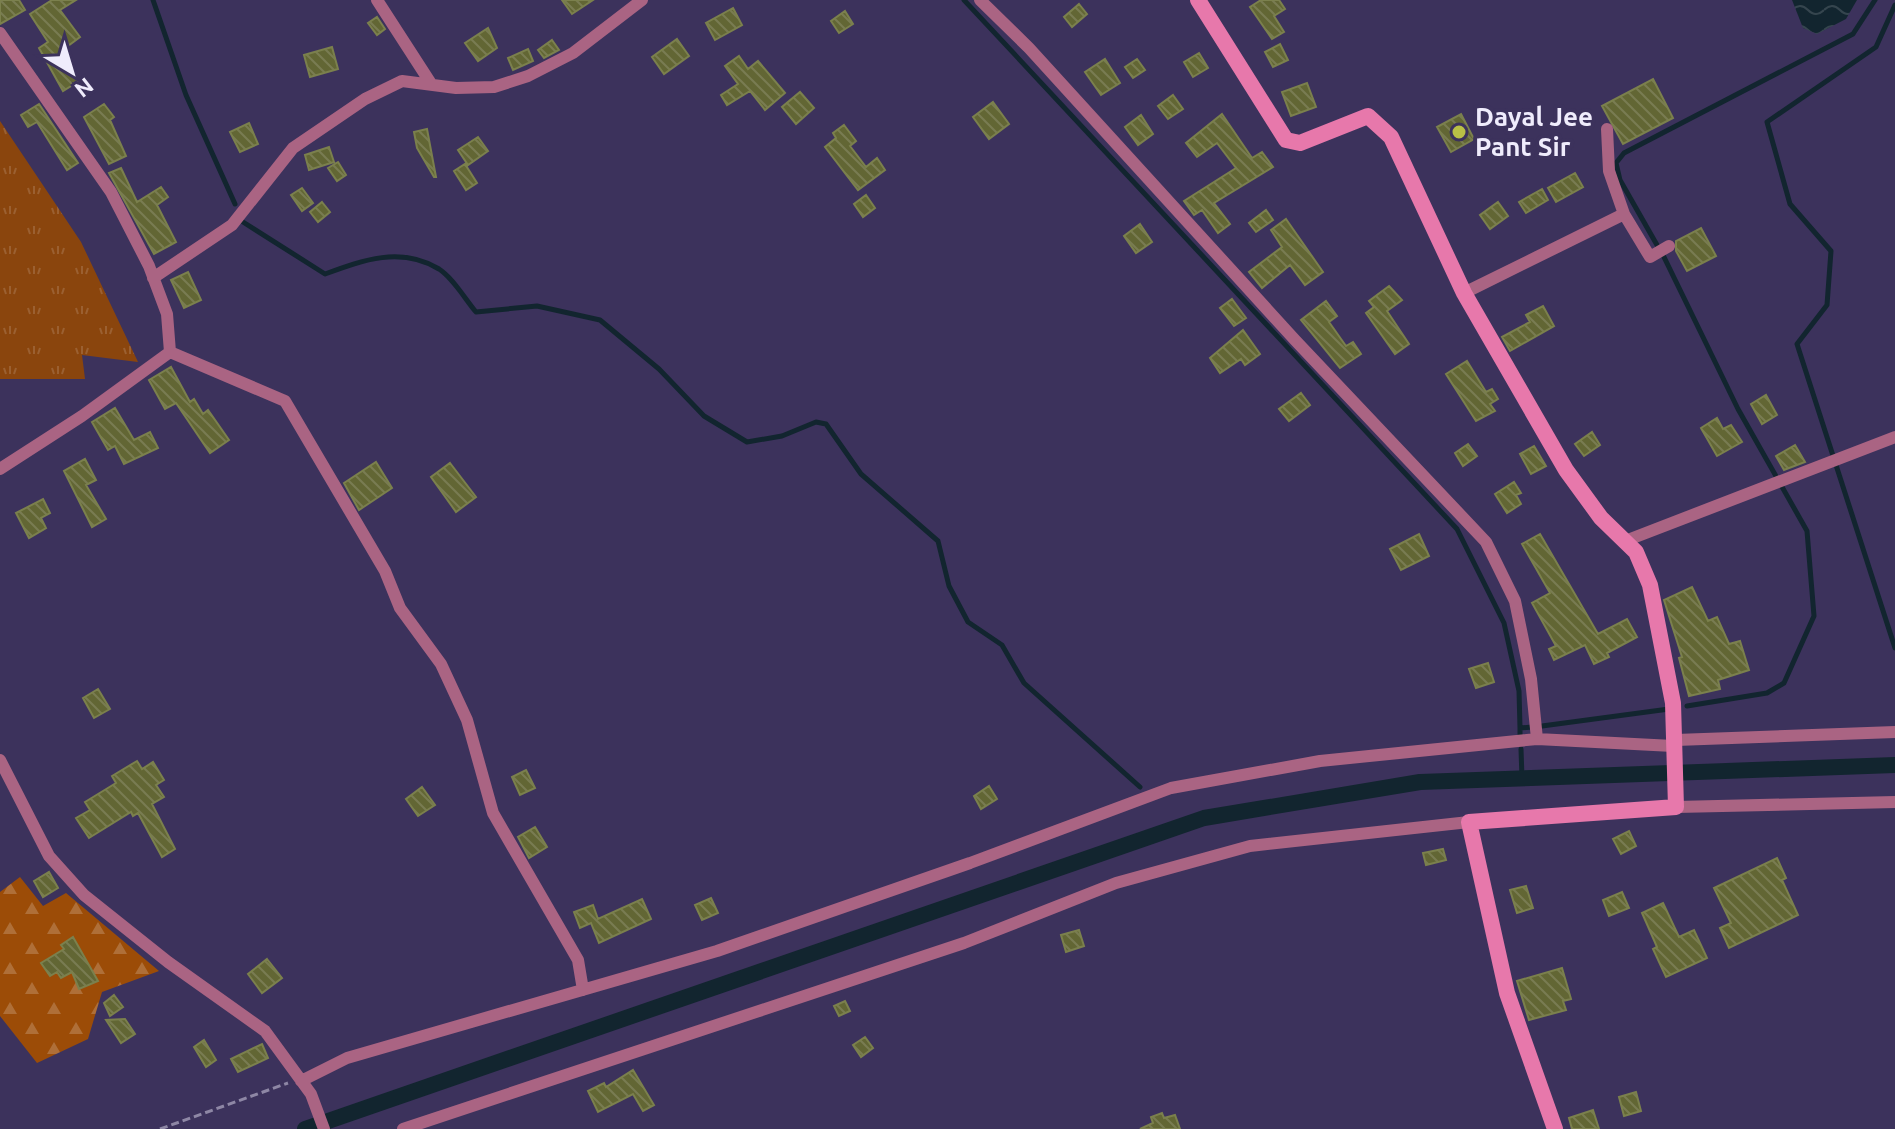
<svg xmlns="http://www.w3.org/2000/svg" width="1895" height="1129" font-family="Ubuntu,sans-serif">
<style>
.grass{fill:url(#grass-tufts)}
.forest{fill:url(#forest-firs)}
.water{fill:url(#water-waves)}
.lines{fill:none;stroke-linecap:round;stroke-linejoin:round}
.stream{stroke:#12252f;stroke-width:5}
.canal{stroke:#12252f;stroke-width:16}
.building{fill:url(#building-back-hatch);stroke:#7b804d;stroke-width:2}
.path{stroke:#8e87a5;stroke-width:3;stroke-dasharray:8 4;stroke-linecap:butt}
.street{stroke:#aa6483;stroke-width:12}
.secondary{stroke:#e778ab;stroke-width:16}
.poi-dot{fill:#b9c046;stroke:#3c325c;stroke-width:3}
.labels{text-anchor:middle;stroke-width:8;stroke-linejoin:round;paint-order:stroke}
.poi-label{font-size:26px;font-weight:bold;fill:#efecfc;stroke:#3c325c;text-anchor:start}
</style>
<defs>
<pattern id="grass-tufts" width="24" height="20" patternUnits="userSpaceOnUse" patternTransform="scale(2)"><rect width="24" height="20" fill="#8a450d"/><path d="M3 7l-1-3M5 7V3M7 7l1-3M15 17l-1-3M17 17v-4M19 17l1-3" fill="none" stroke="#9b6031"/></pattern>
<pattern id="forest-firs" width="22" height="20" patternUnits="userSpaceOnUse" patternTransform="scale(2)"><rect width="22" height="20" fill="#9c4c07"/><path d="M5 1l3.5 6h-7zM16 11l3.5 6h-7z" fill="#af6f38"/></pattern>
<pattern id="water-waves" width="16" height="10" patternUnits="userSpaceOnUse" patternTransform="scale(2)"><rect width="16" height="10" fill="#12252f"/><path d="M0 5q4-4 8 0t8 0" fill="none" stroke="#35454e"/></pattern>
<pattern id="building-back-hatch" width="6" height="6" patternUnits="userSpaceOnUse" patternTransform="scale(2)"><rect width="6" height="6" fill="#626634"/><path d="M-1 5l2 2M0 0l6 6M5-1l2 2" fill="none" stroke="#797c52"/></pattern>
</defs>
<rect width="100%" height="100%" fill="#3c325c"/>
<path class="grass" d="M0 121 81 242 138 362 82 355 85 379H0Z"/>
<path class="forest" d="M20 877 43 906 66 893 159 971 102 992 88 1039 37 1063 0 1016V892Z"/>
<path class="water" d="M1792 0H1857L1846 19 1817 34 1803 28Z"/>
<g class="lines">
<path class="stream" d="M153 0 186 95 235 204
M964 0 1457 529 1504 623 1519 691 1520 728
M1895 5 1876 47 1767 122 1790 204 1831 251 1827 305 1797 344 1895 648
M243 222 325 274C363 260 401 246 439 269 453 278 465 299 476 312L537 306 600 320 659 369 704 416 747 442 782 436 816 422 826 424 861 474 938 541 949 586 968 622 1002 645 1024 683 1140 787
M1657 245 1620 180 1616 163 1624 153 1853 34 1875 0
M1662 253 1738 409 1807 531 1814 616 1784 683 1767 693 1687 706
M1542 726 1669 709
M1520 735V728L1532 727
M1521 749 1522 778"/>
<path class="canal" d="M305 1129 1204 818 1420 782 1895 765"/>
</g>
<path class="building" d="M0 0H19L25 10 0 24Z
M52 0H76L60 10 80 37 60 52 79 81 63 91 39 48 48 42 30 14Z
M562 0H593L572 14Z
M1261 0H1279L1285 9 1274 16 1284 32 1272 39 1250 7Z
M1079 4 1087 14 1072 27 1064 17Z
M733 8 742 25 715 40 706 23Z
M845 11 853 24 839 33 831 21Z
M377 17 385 29 377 35 368 23Z
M488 28 497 48 478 61 465 43Z
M677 39 689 56 664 74 652 57Z
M552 40 559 50 544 58 538 50Z
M1280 44 1288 60 1273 67 1265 52Z
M332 47 338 69 310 77 304 55Z
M528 49 533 61 513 70 508 58Z
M1199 53 1208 68 1193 77 1184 62Z
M739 56 748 69 758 61 785 93 765 110 750 91 727 105 721 95 738 84 725 66Z
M1105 59 1120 83 1101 95 1085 72Z
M1137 59 1145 70 1133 78 1125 67Z
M1653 79 1673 118 1623 144 1602 106Z
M1307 83 1316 107 1291 116 1282 92Z
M800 92 814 108 796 124 782 107Z
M1173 95 1183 109 1168 119 1158 106Z
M993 102 1009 124 989 139 973 117Z
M39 104 78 163 67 170 37 122 28 127 21 115Z
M104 104 114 117 110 120 126 156 109 164 84 117Z
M1222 114 1252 158 1262 152 1273 167 1214 203 1230 224 1218 233 1202 210 1194 215 1184 201 1236 168 1217 143 1197 157 1186 143Z
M1461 114 1474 139 1451 152 1437 127Z
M1141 115 1153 134 1138 145 1125 127Z
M249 123 258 144 240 152 230 132Z
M844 125 856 141 850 146 866 167 877 158 885 170 858 190 825 147 836 138 833 133Z
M427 129 436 177H434L417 148 414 132Z
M478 137 488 151 468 165 458 150Z
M329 147 334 162 309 170 305 155Z
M338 162 346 175 337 181 328 168Z
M465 164 477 183 466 190 454 171Z
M121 168 137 202 161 187 168 197 157 205 176 242 154 254 109 173Z
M1575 173 1583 187 1556 202 1548 188Z
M302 188 313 203 302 211 291 195Z
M1542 189 1548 200 1526 213 1519 202Z
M866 195 875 208 863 217 854 204Z
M322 202 330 212 318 222 310 212Z
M1498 202 1508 216 1490 229 1480 215Z
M1266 210 1273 220 1256 232 1249 223Z
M1286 219 1323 272 1305 285 1290 265 1262 288 1249 272 1282 247 1271 230Z
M1140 224 1152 242 1136 253 1124 236Z
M1701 228 1716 256 1687 271 1676 251V241Z
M188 272 201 300 184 308 171 280Z
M1389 286 1402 300 1387 311 1409 344 1395 354 1366 313 1374 307 1369 301Z
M1232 299 1246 318 1234 326 1220 308Z
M1326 301 1337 316 1329 322 1346 346 1353 342 1361 354 1340 368 1301 320Z
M1543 306 1554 326 1510 351 1502 337 1530 322 1526 315Z
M1243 330 1260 354 1245 365 1241 359 1220 373 1210 358Z
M1467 361 1486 392 1492 389 1498 399 1490 404 1495 411 1476 421 1446 374Z
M171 367 190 402 194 399 203 414 208 410 229 440 210 453 176 403 165 409 149 380Z
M1301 393 1310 405 1289 421 1279 409Z
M1766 395 1777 415 1762 424 1751 404Z
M115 408 134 440 150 432 158 448 124 464 115 446 108 450 92 422Z
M1717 418 1723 429 1731 425 1742 442 1717 456 1701 428Z
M1592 432 1600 445 1584 456 1575 444Z
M1468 444 1477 456 1463 466 1455 453Z
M1795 445 1805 462 1784 470 1776 456Z
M1534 446 1546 466 1531 474 1520 454Z
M85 459 96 480 86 485 106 519 92 527 64 471Z
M376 462 392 488 359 510 344 483Z
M450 463 476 497 456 512 431 477Z
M1514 482 1521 493 1516 495 1521 504 1507 513 1495 494Z
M43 499 50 513 41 518 46 528 29 538 16 513Z
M1419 534 1429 556 1401 570 1390 549Z
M1540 534 1598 634 1627 619 1637 637 1607 653 1609 657 1594 664 1585 645 1554 660 1549 649 1556 646 1532 603 1550 593 1522 544Z
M1692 587 1708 621 1717 617 1729 644 1740 641 1749 670 1718 680 1720 689 1689 696 1679 658 1682 657 1664 600Z
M1488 663 1494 682 1476 688 1469 669Z
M98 689 110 709 94 718 83 698Z
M137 761 142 769 153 762 164 780 156 785 164 797 152 804 175 849 162 857 138 813 133 816 131 812 89 838 76 818 90 810 85 802 116 783 112 776Z
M526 770 535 788 520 795 512 777Z
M989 786 997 799 981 809 974 796Z
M422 787 435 805 418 816 406 799Z
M535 827 547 847 529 858 518 837Z
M1629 831 1636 846 1621 854 1613 839Z
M1443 849 1446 860 1426 865 1423 853Z
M1777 858 1786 878 1782 880 1798 915 1729 948 1720 928 1731 923 1714 888Z
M49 872 58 888 43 897 34 881Z
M1526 886 1533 908 1517 913 1510 890Z
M1622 892 1629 908 1609 916 1603 900Z
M711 898 718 913 702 920 695 905Z
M642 899 651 919 599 943 591 923 580 928 574 912 593 905 598 919Z
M1663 903 1679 937 1694 930 1707 958 1666 977 1653 949 1657 947 1642 913Z
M1079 930 1084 946 1066 952 1061 935Z
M73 937 98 981 79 989 72 972 61 978 57 972 50 976 41 963 64 949 61 945Z
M267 959 282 978 262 993 248 974Z
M1562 968 1571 999 1563 1001 1566 1010 1529 1020 1517 981Z
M114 995 123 1007 110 1016 104 1003Z
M845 1001 850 1011 839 1016 834 1006Z
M125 1019 135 1034 121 1043 106 1020Z
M865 1037 873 1048 861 1057 853 1045Z
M204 1040 216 1060 206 1067 194 1047Z
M262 1044 268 1058 238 1072 231 1059Z
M633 1070 654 1105 643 1111 633 1094 598 1112 588 1091 604 1083 606 1087Z
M1636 1092 1641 1111 1624 1116 1619 1097Z
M1593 1110 1599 1129H1572L1569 1118Z
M1162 1113 1164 1118 1175 1115 1180 1129H1140L1153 1123 1151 1117Z"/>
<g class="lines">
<path class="path" d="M160 1129 288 1083"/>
<path class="street" d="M377 0 430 82
M980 0 1029 48 1295 340 1486 542 1515 601 1531 679 1537 739
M0 33 111 192 149 266 167 314 170 352 82 416 0 469
M1607 129 1609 171 1624 214
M153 278 232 225 293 148 365 99 402 81 456 88 494 87 528 76 573 53 642 0
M1464 293 1624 214 1650 257 1669 246
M170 352 285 401 385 571 400 608 441 664 467 720 493 813 578 960 583 990
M1625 541 1895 437
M1676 740 1895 732
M0 760 49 856 84 895 168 962 265 1031 311 1094 324 1129
M1676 807 1895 802
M301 1081 347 1058 717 951 970 863 1171 788 1320 761 1537 739 1673 746
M403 1129 964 943 1116 883 1250 846 1469 822"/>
<path class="secondary" d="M1198 0 1286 140 1300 143 1368 116 1391 137 1464 293 1566 470 1601 518 1636 552 1650 585 1673 703 1676 807 1469 822 1507 993 1555 1129"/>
</g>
<circle class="poi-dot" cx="1459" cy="132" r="8"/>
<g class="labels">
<g class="poi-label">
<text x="1475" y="126">Dayal Jee<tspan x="1475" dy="30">Pant Sir</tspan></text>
</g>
</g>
<g transform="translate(72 72) rotate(142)" stroke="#3c325c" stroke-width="6" paint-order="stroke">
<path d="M0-6L14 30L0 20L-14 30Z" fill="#efecfc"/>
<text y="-12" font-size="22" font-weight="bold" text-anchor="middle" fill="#efecfc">N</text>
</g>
</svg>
